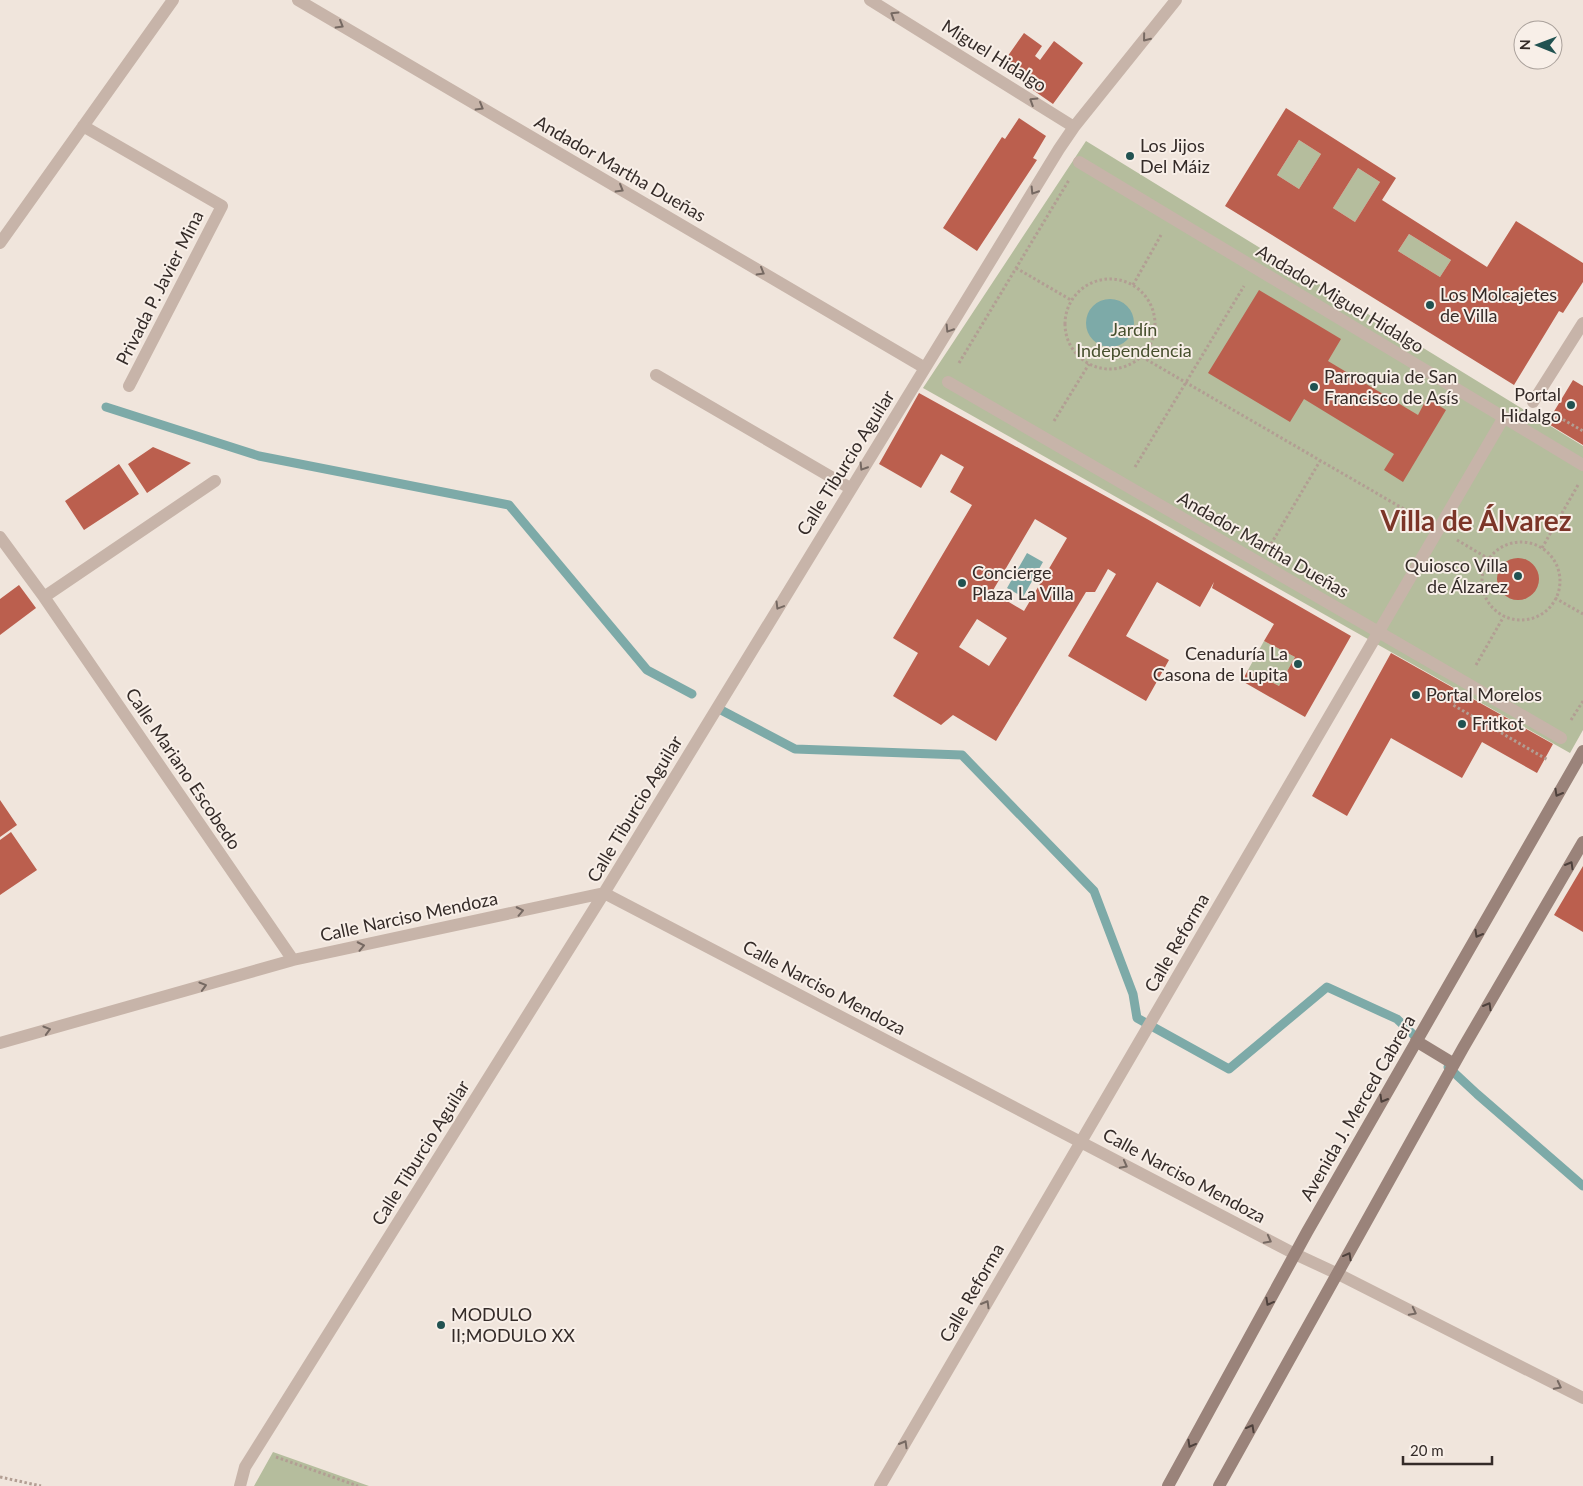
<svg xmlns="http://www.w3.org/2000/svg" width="1583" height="1486" font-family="Lato,sans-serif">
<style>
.green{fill:#b5bd9d}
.water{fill:#7daaa8}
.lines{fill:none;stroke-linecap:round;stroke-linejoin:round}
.stream{stroke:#7daaa8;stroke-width:9}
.building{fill:#bb5f4e;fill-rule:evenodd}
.path{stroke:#b29e93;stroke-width:3;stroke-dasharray:2.5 2.5;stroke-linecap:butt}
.lane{stroke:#c7b4a9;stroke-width:12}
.street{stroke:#c7b4a9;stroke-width:12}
.secondary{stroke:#9a837a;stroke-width:12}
.oneway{stroke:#766962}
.oneway2{stroke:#4e413c}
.poi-dot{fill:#215251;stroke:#f8efe8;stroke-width:2}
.labels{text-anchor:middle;stroke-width:4;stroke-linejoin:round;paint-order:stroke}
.street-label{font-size:18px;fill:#342b28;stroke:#f8efe8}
.poi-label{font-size:18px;fill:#342b28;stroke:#f8efe8;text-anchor:start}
.park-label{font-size:18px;fill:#47502e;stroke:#f8efe8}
.town-label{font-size:28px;font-weight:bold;fill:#7c3528;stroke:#f8efe8}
</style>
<rect width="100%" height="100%" fill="#f0e5dc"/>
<path class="green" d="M1299 140 1321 154 1299 189 1277 175Z
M1086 141 1583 446V730L1570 753 923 388Z
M1358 168 1380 182 1355 222 1333 208Z
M1409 234 1451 260 1440 277 1398 251Z
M1264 641 1295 657 1279 686 1248 670Z
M273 1452 369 1486H254Z"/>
<path class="water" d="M1086 323a24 24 0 1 1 48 0a24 24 0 1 1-48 0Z
M1027 553 1043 562 1023 597 1007 588Z"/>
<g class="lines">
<path class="stream" d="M106 407 259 456 509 505 647 670 692 694
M721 710 795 749 962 755 1094 891 1133 994 1137 1018 1229 1069 1327 987 1397 1019 1420 1041
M1448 1067 1477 1094 1583 1186"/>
</g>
<path class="building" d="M1024 33 1042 46 1035 56 1040 60 1054 41 1083 63 1053 104 1000 67Z
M1286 108 1396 178 1382 200 1487 267 1516 221 1583 263V282L1563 313 1559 311 1514 385 1225 206ZM1299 140 1321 154 1299 189 1277 175ZM1358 168 1380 182 1355 222 1333 208ZM1409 234 1451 260 1440 277 1398 251Z
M1019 118 1046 136 1033 158 1037 160 977 251 943 228 1002 137 1005 139Z
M1259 290 1341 339 1328 361 1418 415 1427 398 1446 410 1403 482 1384 470 1394 454 1304 399 1290 422 1208 373Z
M1573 380 1583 386V445L1547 423Z
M919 393 1147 519 1351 636 1305 717 1242 681 1248 670 1279 686 1295 657 1264 641 1274 624 1212 588 1214 582 1200 607 1157 582 1126 636 1169 660 1146 701 1068 656 1116 574 1108 569 1095 592H1086L996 741 953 715 941 725 893 696 918 653 893 638 972 505 950 492 964 467 941 454 921 488 879 464ZM1035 519 1067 538 1024 611 992 592ZM977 619 1007 638 989 666 959 647Z
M153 447 191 463 147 493 128 464Z
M119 464 139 494 84 530 65 501Z
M1497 579a21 21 0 1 1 42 0a21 21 0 1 1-42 0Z
M19 585 36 608 0 635V599Z
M1391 653 1553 744 1537 773 1482 742 1462 778 1391 738 1347 816 1312 796Z
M0 800 17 825 0 837Z
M11 832 37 870 0 895V840Z
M1583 866V932L1554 915Z"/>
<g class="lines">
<path class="path" d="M1016 268 1071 300
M1065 324a45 45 0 1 1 90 0a45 45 0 1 1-90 0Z
M1133 285 1161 235
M1142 357 1421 519
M959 363 1069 180
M1550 412 1583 431
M1054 421 1089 364
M1135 467 1244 286
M1457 540 1489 559
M1482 581a39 39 0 1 1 78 0a39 39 0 1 1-78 0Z
M1271 544 1320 461
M1542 548 1578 485
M1555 598 1583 614
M1476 665 1504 616
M1455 701 1453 705 1548 760
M1571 720 1583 701
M276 1457 358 1486
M0 1477 41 1486"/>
<path class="lane" d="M656 375 850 488"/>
<path class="street" d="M298 0 925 368
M870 0 1074 127
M83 126 222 206 129 386
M1079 162 1583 465
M0 243 173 0
M948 382 1561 738
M1533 402 1583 323
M0 537 44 597 293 960
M44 597 215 481
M0 1043 293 960 604 893 1295 1254 1338 1274 1583 1398
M240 1486 245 1467 604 893 1059 149 1074 127 1176 0
M880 1486 1504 417"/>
<path class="secondary" d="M1416 1041 1454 1064
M1168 1486 1307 1232 1583 751
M1219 1486 1463 1048 1583 842"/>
</g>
<defs><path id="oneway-chevron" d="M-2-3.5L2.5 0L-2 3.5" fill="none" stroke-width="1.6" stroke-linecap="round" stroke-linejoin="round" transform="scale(1.25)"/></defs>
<g class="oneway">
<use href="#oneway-chevron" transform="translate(894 15) rotate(-148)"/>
<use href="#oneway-chevron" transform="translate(340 25) rotate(30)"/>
<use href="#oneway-chevron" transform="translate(1146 38) rotate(129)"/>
<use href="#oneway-chevron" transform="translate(1033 101) rotate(-148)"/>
<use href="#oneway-chevron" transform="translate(480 107) rotate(30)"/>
<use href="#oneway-chevron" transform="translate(620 189) rotate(30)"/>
<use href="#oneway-chevron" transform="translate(1034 191) rotate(122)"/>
<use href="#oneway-chevron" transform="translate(761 272) rotate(30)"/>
<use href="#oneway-chevron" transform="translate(949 329) rotate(122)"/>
<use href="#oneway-chevron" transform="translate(863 467) rotate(122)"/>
<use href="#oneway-chevron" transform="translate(779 606) rotate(121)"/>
<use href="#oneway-chevron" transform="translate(520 911) rotate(-12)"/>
<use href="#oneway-chevron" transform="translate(361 946) rotate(-12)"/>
<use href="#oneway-chevron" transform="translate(203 986) rotate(-16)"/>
<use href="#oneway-chevron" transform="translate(47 1030) rotate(-16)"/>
<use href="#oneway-chevron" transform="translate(1124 1165) rotate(28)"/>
<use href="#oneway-chevron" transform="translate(1268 1240) rotate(28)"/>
<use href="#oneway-chevron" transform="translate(986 1304) rotate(-60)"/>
<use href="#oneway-chevron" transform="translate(1413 1312) rotate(27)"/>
<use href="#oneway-chevron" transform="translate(1558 1386) rotate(27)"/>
<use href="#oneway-chevron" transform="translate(904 1444) rotate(-60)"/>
</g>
<g class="oneway2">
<use href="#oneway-chevron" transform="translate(1558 793) rotate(120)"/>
<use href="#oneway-chevron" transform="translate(1570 865) rotate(-60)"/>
<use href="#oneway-chevron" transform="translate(1478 934) rotate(120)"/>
<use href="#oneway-chevron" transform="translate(1488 1006) rotate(-60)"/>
<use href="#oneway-chevron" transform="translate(1383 1099) rotate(120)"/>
<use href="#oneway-chevron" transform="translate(1348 1256) rotate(-61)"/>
<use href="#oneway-chevron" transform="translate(1269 1302) rotate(119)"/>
<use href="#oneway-chevron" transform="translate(1251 1428) rotate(-61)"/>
<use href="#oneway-chevron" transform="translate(1191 1444) rotate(119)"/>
</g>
<g class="poi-dot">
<circle cx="1130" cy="156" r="5"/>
<circle cx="1430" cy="305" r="5"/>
<circle cx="1314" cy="387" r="5"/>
<circle cx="1571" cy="405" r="5"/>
<circle cx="1518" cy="576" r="5"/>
<circle cx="962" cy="583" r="5"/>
<circle cx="1298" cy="664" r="5"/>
<circle cx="1416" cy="695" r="5"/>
<circle cx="1462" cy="724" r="5"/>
<circle cx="441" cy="1325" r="5"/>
</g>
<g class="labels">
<g class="street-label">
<text transform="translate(994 56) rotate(32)" y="6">Miguel Hidalgo</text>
<text transform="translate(620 169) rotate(30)" y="6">Andador Martha Dueñas</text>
<text transform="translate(160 288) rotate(-63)" y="6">Privada P. Javier Mina</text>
<text transform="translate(1340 299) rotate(31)" y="6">Andador Miguel Hidalgo</text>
<text transform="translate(846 463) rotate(-58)" y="6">Calle Tiburcio Aguilar</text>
<text transform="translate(1263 545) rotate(30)" y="6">Andador Martha Dueñas</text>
<text transform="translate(183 769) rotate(56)" y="6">Calle Mariano Escobedo</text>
<text transform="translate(635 809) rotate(-59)" y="6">Calle Tiburcio Aguilar</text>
<text transform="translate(409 917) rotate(-12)" y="6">Calle Narciso Mendoza</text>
<text transform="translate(1177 943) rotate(-60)" y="6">Calle Reforma</text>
<text transform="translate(824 988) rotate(28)" y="6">Calle Narciso Mendoza</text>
<text transform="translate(1358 1108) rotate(-60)" y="6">Avenida J. Merced Cabrera</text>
<text transform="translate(421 1153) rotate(-58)" y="6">Calle Tiburcio Aguilar</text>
<text transform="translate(1184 1176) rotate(28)" y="6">Calle Narciso Mendoza</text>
<text transform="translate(972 1293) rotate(-60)" y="6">Calle Reforma</text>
</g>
<g class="poi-label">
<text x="1140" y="152">Los Jijos<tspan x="1140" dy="21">Del Máiz</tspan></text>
<text x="1440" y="301">Los Molcajetes<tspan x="1440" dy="21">de Villa</tspan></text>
<text x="1324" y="383">Parroquia de San<tspan x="1324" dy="21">Francisco de Asís</tspan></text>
<text x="1561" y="401" text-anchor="end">Portal<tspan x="1561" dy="21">Hidalgo</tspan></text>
<text x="1508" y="572" text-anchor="end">Quiosco Villa<tspan x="1508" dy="21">de Álzarez</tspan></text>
<text x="972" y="579">Concierge<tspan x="972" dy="21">Plaza La Villa</tspan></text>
<text x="1288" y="660" text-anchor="end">Cenaduría La<tspan x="1288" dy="21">Casona de Lupita</tspan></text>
<text x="1426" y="701">Portal Morelos</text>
<text x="1472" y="730">Fritkot</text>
<text x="451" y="1321">MODULO<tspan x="451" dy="21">II;MODULO XX</tspan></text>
</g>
<g class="park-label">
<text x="1134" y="336">Jardín<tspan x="1134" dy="21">Independencia</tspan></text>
</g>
<g class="town-label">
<text x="1476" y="531">Villa de Álvarez</text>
</g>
</g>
<g transform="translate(1538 45) rotate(271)"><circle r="24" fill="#f8efe8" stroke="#aaa19b"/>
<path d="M0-4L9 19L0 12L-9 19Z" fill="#215251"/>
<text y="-8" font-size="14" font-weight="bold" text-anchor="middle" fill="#342b28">N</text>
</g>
<path d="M1403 1456v8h89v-8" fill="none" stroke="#342b28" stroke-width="2.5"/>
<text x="1410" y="1456" font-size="15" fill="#342b28" stroke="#f8efe8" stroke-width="4" paint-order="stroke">20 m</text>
</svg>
